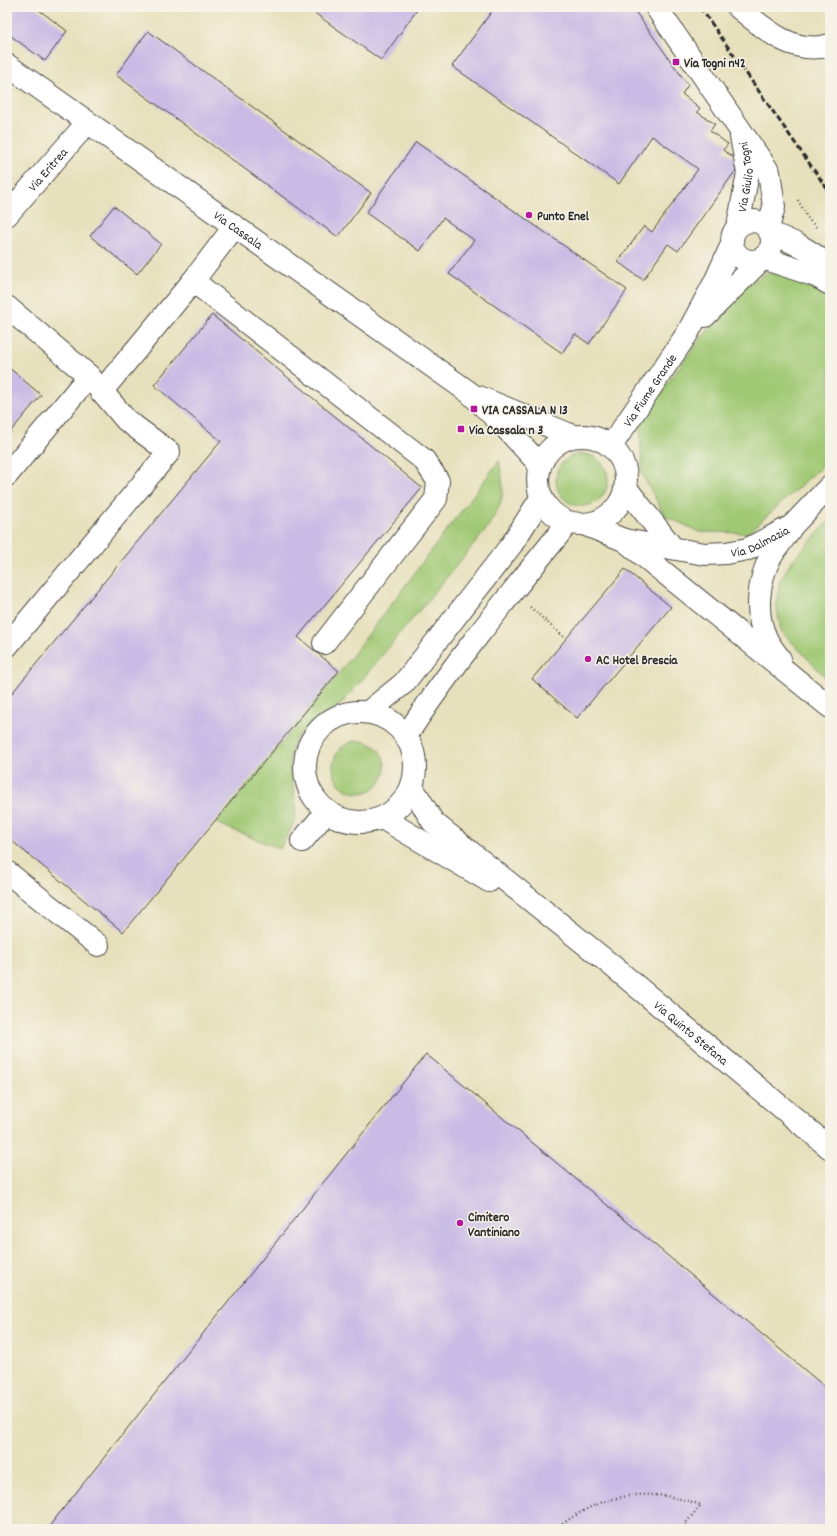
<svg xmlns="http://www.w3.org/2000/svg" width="837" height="1536" font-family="Dekko,sans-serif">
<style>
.green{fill:#a1c975;stroke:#667a50}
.building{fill:#c9bbe5}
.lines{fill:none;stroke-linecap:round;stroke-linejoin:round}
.minor-casing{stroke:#474641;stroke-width:24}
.major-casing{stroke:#474641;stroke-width:24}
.path{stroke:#474641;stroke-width:2.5;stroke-dasharray:1 3;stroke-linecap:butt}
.minor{stroke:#fff;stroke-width:22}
.major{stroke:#fff;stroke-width:22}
.rail{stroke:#2b2b2b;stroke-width:3;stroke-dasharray:6 3;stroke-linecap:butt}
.poi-dot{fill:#b5179e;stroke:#f7f3e8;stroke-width:1.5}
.labels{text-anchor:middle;stroke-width:3;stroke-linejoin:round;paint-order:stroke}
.poi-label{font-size:13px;font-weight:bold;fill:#2b2b2b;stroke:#f7f3e8;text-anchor:start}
.street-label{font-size:13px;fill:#2b2b2b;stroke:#f7f3e8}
</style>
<rect width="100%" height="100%" fill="#f7f3e8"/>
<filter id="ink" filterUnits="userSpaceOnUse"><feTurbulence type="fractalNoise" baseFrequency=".025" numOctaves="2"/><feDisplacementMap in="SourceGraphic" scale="8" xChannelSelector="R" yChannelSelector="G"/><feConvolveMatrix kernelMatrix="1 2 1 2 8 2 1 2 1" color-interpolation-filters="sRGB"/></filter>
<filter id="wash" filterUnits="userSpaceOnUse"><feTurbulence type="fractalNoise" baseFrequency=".012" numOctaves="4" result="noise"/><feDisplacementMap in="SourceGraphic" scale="16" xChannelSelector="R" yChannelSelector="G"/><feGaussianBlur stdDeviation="0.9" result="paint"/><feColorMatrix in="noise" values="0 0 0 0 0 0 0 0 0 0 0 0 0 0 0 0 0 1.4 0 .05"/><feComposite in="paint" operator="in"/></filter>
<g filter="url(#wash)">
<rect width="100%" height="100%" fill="#e7e0bc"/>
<path class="green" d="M766 273 806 276 830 294V459L748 533 700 532 665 516 642 474 640 420 689 354 740 290Z
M556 480a26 26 0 1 1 52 0a26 26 0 1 1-52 0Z
M499 461C506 495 504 502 485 531L346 699C333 713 313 719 300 734 278 760 300 792 295 818 293 828 285 839 280 849L216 823 340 672Z
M830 520V682L781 631 776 603 780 581 790 563Z
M333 767a26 26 0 1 1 52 0a26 26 0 1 1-52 0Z"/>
<g id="blocks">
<path class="building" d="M7 7H35L67 31 45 61 7 33Z
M306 7H419L381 60Z
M495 7H632L688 85 682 94 700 108 697 112 715 124 710 131 728 144 723 150 741 163 678 251 668 244 643 280 618 262 644 226 652 232 698 169 652 136 619 184 452 66Z
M148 31 371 193 338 237 116 75Z
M416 142 627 290 589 344 575 334 562 353 449 274 474 240 443 218 420 251 366 213Z
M114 206 161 244 137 274 90 236Z
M212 315 422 488 298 637 339 671 123 932 7 837V699L221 441 154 385Z
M7 366 41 395 7 436Z
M625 569 671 607 577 718 532 679Z
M426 1054 830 1391V1529H47Z"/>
</g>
</g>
<g filter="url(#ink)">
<use href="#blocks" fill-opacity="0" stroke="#474641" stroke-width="1"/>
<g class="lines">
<g class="minor-casing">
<g id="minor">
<path d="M656 7 769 172 774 207 768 228"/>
<path d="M738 7C764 29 794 56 830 45"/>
<path id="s1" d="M7 215 87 123"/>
<circle cx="752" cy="241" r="20"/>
<path id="s2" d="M738 226 748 173 741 137"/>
<path d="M234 227 193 281 424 460 438 481 436 499 324 643"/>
<path d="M771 233C792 242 815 251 830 269"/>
<path d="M763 258 816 276 830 284"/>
<path d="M7 307 89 376"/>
<path d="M705 316 763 258"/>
<path d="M101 392 193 281"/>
<path id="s3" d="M611 446 687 334 715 282 732 244"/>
<path d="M7 475 89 376 126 420 169 452 7 646"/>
<path d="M624 540 830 707"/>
<path d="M780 659C775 652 769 645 766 638 755 615 758 585 768 562 774 550 785 538 792 526"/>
<path d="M368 712 404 683 512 544 541 498"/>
<circle cx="360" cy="767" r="55"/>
<path d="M406 736C455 661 512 592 568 523"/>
<path id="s4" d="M412 787 433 822 610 964 830 1148"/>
<path d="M382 818 489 881"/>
<path d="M302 841 327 811"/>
<path d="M7 872 98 945"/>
</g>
</g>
<g class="major-casing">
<g id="major">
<path id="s5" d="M7 65 470 393 505 427 540 465"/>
<path d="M479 397 573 436"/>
<circle cx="582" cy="480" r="44"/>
<path d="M626 488 672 547"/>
<path id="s6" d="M586 525 624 540 705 554 726 553 748 549 792 526 830 486"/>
</g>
</g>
<path class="path" d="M798 200 809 220 816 227
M530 607 566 639
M556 1529C601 1493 647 1486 701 1505L685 1524 691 1529"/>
<use href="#minor" class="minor"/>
<use href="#major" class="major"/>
<path class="rail" d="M700 7 830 193"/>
</g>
</g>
<g class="poi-dot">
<rect x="672" y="58" width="8" height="8" rx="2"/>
<circle cx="529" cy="215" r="4"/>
<rect x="470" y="405" width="8" height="8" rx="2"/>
<rect x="457" y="425" width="8" height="8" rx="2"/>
<circle cx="588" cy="659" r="4"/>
<circle cx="460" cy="1223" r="4"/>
</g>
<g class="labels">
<g class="poi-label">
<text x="684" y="67">Via Togni n42</text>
<text x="537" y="220">Punto Enel</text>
<text x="482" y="414">VIA CASSALA N 13</text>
<text x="469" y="434">Via Cassala n 3</text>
<text x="596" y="664">AC Hotel Brescia</text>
<text x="468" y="1221">Cimitero<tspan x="468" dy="15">Vantiniano</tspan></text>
</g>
<g class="street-label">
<text dy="5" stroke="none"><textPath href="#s1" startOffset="61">Via Eritrea</textPath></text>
<text dy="5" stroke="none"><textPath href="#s2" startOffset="50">Via Giulio Togni</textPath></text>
<text dy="5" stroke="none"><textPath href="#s5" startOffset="284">Via Cassala</textPath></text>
<text dy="5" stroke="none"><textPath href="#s3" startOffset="68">Via Fiume Grande</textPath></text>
<text dy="5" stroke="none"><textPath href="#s6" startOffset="180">Via Dalmazia</textPath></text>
<text dy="5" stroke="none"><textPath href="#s4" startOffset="374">Via Quinto Stefana</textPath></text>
</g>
</g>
<rect width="837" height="1536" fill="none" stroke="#f7f3e8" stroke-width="24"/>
</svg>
